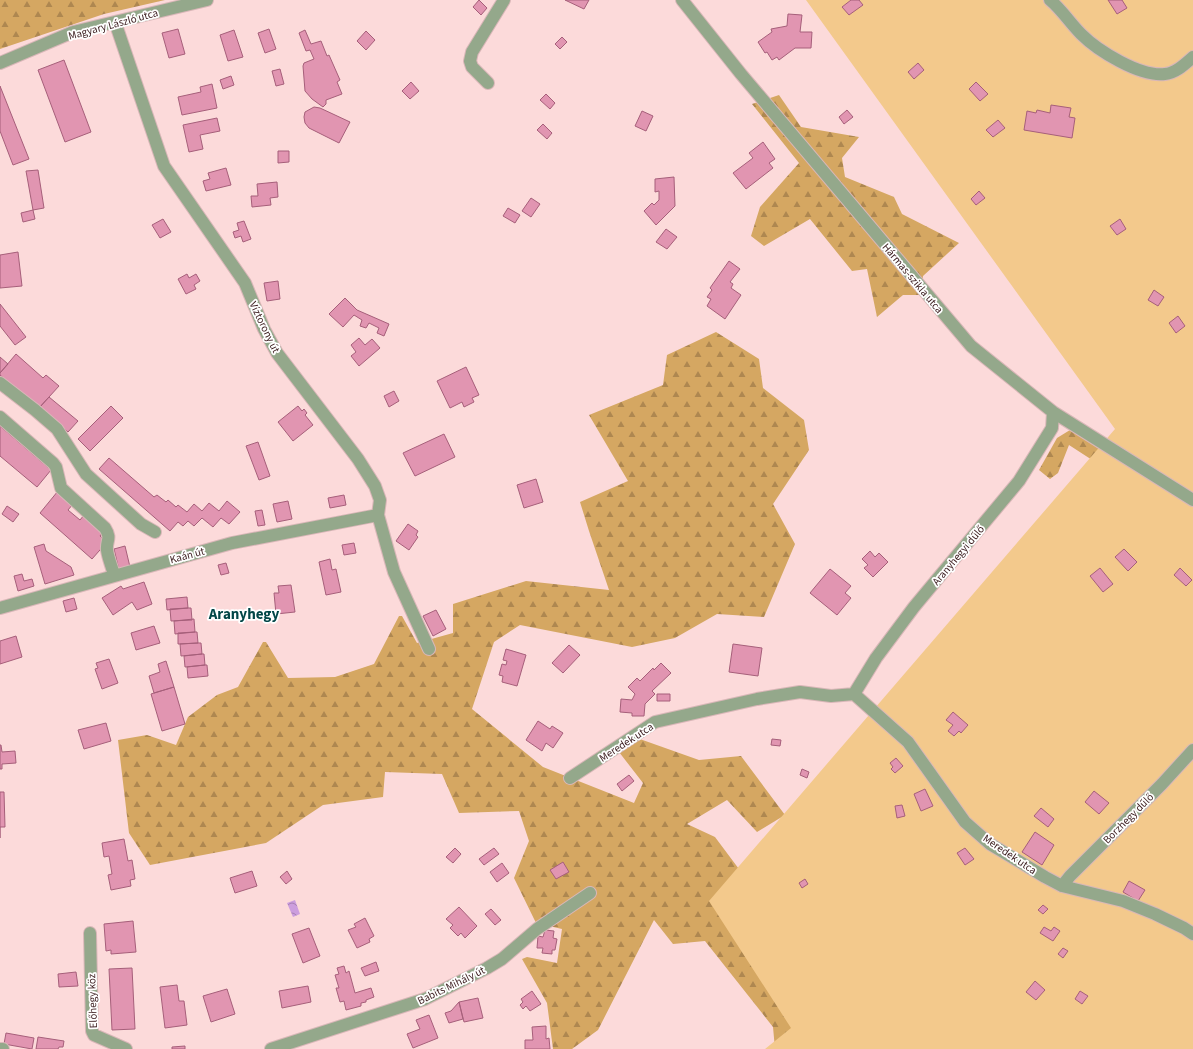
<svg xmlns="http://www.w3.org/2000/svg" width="1193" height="1049" font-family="'Source Sans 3',sans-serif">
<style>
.forest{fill:url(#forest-firs)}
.garden{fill:#f3c98c}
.water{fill:url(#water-waves)}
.building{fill:#e195b1;stroke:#a65f7a}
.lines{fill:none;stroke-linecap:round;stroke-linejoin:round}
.minor-casing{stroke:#d9b7b8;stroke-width:14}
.minor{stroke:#94a88b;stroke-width:12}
.labels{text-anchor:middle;stroke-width:3.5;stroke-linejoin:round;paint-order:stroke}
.street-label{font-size:11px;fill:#391a1c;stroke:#fff}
.district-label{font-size:15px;font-weight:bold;fill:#024647;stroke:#fff}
</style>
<defs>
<pattern id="forest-firs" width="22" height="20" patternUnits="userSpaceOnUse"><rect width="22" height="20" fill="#d5a762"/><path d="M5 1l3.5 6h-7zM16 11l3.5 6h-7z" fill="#ae8750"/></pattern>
<pattern id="water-waves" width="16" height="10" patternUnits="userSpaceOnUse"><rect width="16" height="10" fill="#cc9ede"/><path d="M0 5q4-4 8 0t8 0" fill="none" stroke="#a780b3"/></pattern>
</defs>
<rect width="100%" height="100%" fill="#fcdada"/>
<path class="forest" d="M0 0H165L104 14 0 49Z
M779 95 801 127 859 137 842 158 845 177 894 197 902 214 959 243 923 276 921 295H903L877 317 867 269 852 271 810 219 764 246 751 236 760 207 799 163 752 104Z
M716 332 759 359 763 388 804 420 809 450 773 504 795 544 764 617 717 614 675 638 632 647 520 625 494 642 472 709 543 767 634 803 643 783 619 752 637 738 699 760 741 756 785 815 757 832 727 800 687 824 715 837 786 932 807 1049H775L773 1027 705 941 673 944 654 920 598 1030 572 1049H553L547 1003 522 959 527 957 557 963 562 929 536 923 514 878 529 841 519 811 459 813 442 774 385 772 383 797 323 805 266 843 150 865 129 833 118 740 147 735 176 745 188 717 217 695 238 687 263 642H266L288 678 335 677 374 664 399 616H402L417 643 453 633V604L526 581 609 590 589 531 580 502 628 481 589 415 663 385 667 355Z
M1070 430 1193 510 1106 469 1069 445 1058 473 1050 479 1039 470 1057 438Z"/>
<path class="garden" d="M806 0H1193V1049H765L791 1028 709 901 1115 429Z"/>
<path class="water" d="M295 900 300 914 293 917 287 903Z"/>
<path class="building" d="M479 0 487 8 481 15 473 7Z
M565 0H589L584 9Z
M851 0H859L863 5 849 15 842 7Z
M1108 0H1122L1127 8 1117 14Z
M788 14 802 15 800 32H812L811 48H795L779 60 777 57 772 60 767 52 765 53 758 42 772 32 771 29 787 26Z
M178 29 185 54 169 58 162 33Z
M269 29 276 49 265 53 258 33Z
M234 30 243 57 228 61 220 35Z
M305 30 311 44 321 41 327 56 329 55 340 80 337 82 342 94 326 100V104L323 107 312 99 305 91 303 66 304 63 314 59 310 50 306 51 299 33Z
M366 31 375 40 366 50 357 41Z
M562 37 567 42 560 49 555 44Z
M64 60 91 132 65 142 38 70Z
M918 63 924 70 914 79 908 72Z
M280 69 284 84 276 86 272 71Z
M231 76 234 85 223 89 220 80Z
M411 82 419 91 410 99 402 91Z
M976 82 988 94 980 101 969 89Z
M212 84 217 108 182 115 178 97 201 92 200 87Z
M0 86 29 159 13 165 0 131Z
M546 94 555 103 550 109 540 100Z
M1051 105 1071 108 1069 117 1075 118 1072 138 1024 130 1027 111 1036 113 1037 110 1050 113Z
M314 107 320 108 350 122 339 143 309 128 305 123 304 117 305 112Z
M847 110 853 117 844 124 839 117Z
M642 111 653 116 646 131 635 126Z
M217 118 220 131 200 135 203 149 189 152 183 125Z
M998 120 1005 128 993 137 986 130Z
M543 124 552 133 547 139 537 130Z
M763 142 775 159 769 163 773 168 746 189 733 173 753 158 749 153Z
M278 151H289V162L278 163Z
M226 168 231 185 206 191 203 181 210 179 208 173Z
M38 170 44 208 33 210 26 171Z
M674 177 675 206 656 225 644 211 652 203 654 205 659 200V191L655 192V179Z
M277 182 278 197 270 198 271 205 252 207 251 196H258L257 184Z
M979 191 985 198 976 205 971 199Z
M531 198 540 204 531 217 522 211Z
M508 208 520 215 515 223 503 216Z
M33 210 35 219 23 222 21 213Z
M163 219 171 232 160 238 152 225Z
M1120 219 1126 229 1117 235 1110 226Z
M244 221 251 239 243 242 241 236 235 238 233 232 239 230 237 223Z
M666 229 677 237 667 249 656 242Z
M18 252 22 286 0 288V255Z
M729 261 740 269 730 282 733 284 731 288 741 295 725 319 707 306 711 299 707 297 712 290 710 288Z
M187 274 189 278 196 274 200 281 194 285 196 289 186 294 178 279Z
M278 281 280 299 267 301 264 283Z
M1154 290 1164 297 1158 306 1148 300Z
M345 298 357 310 389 324 384 336 377 333 379 328 369 323 366 328 360 326 362 320 354 315 343 327 329 314Z
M0 304 26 337 15 345 0 326Z
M1178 316 1185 326 1176 333 1169 323Z
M359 338 365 345 372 339 380 348 359 366 351 356 356 352 351 345Z
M16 354 43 378 46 375 59 386 39 408 0 375V373Z
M0 357 8 364 0 373Z
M466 367 479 395 472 398 474 402 464 407 462 402 450 408 437 381Z
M394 391 399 401 389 407 384 396Z
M49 397 78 421 68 432 39 408Z
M111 406 123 418 90 451 78 439Z
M298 406 302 411 304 409 307 413 305 415 313 425 293 441 278 422Z
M0 426 51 470 37 487 0 456Z
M444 434 455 457 415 476 403 453Z
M258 442 270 476 259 480 246 446Z
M109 458 154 497 157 495 166 502 168 500 176 507 178 505 187 512 194 504 202 511 209 503 219 511 227 501 240 512 229 524 221 518 213 527 202 518 194 526 188 521 183 526 178 522 170 531 99 469Z
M536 479 543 502 524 508 517 485Z
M58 491 73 504 68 510 80 520 84 515 103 532 100 536 107 542 92 559 40 513Z
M344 495 346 505 330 508 328 498Z
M288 501 292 519 277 522 273 504Z
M7 506 19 514 13 522 2 514Z
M262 510 265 525 258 526 255 511Z
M408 524 418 531 416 535 418 537 409 550 396 541Z
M354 543 356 553 344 555 342 545Z
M44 544 46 551 71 567 74 575 45 584 34 547Z
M125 546 130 567 119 570 114 549Z
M1124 549 1137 562 1128 571 1115 557Z
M870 551 875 557 879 553 888 562 873 577 864 568 868 565 862 559Z
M330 559 332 570 336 569 341 592 326 595 319 562Z
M226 563 229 573 221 575 218 565Z
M1100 568 1113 584 1103 592 1090 576Z
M1180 568 1192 580 1186 586 1174 575Z
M830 569 851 586 845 593 851 598 837 615 810 593Z
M22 574 24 581 32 579 34 586 18 591 14 576Z
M144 582 152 604 137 610 132 602 113 615 102 598 121 586 123 589Z
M291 585 295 612 276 614 274 593H279L278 586Z
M187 597 188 608 167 610 166 599Z
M74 598 77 609 66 612 63 601Z
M188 608H191L192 620 171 621 170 609Z
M436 610 446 629 433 636 423 616Z
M194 619 195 632 175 634 174 621Z
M154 626 160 643 136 650 131 633Z
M195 632H197L198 643 178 644V633Z
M16 636 22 657 0 664V641Z
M198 643H201L202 654 181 656 180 644Z
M733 644 762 648 758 676 729 672Z
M569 645 580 655 563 673 552 663Z
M506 649 526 655 517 686 502 682 503 676 499 675 502 664 506 665 507 661 503 660Z
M202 654H204L205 665 185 667 184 656Z
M109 659 118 683 102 689 95 669 98 668 96 663Z
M166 661 174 687 154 693 149 676 160 672 158 664Z
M661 663 671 673 652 691 655 694 645 704 644 716H632V713L620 712 621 699 632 700 635 694 628 687 637 678 640 681 653 668 654 670Z
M205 665H207L208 676 188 678 187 667Z
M174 687 185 724 162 731 151 694Z
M657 694H670V701H657Z
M953 712 968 725 961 733 959 731 954 736 948 731 953 725 946 720Z
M538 721 550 729 552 726 563 733 553 748 546 743 542 751 526 740Z
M106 723 111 741 84 749 78 730Z
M772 739 781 740 780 746 771 745Z
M0 745H1L2 752 15 751 16 763 2 764V769H0Z
M896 758 903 766 895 773 891 769 893 767 890 763Z
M802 769 809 772 807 778 800 775Z
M629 775 634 781 622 791 617 784Z
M925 789 933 806 921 811 914 794Z
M1094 791 1109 803 1099 814 1085 802Z
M0 792H4L5 827H0V838Z
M902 805 905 816 897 818 895 806Z
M1041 808 1054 819 1048 827 1034 816Z
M1035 832 1054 845 1042 865 1022 852Z
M124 839 128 861 132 860 135 879 130 880 131 886 111 890 108 875 112 874 109 856 104 857 102 843Z
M455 848 461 854 453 863 446 857Z
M494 848 499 854 484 865 479 859Z
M965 848 974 859 965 865 957 853Z
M563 862 569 872 556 879 550 870Z
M502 863 509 873 497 882 490 872Z
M252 871 257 886 235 893 230 878Z
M287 871 292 879 286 884 280 877Z
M805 879 808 884 802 888 799 883Z
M1129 881 1145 890 1138 901 1123 892Z
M1043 905 1048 909 1043 914 1038 910Z
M459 907 477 926 465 938 461 933 458 936 450 928 453 925 446 919Z
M491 909 501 920 495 925 485 914Z
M365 918 374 936 369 939 370 942 357 948 348 930 356 927 354 924Z
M133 921 136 952 111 954V950L106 951 104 924Z
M1044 927 1051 931 1054 927 1060 931 1053 941 1040 933Z
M309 928 320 956 303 963 292 934Z
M545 930 554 931 553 938 557 939 555 950H552V954L542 953 543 948H537L538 936 543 937Z
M1063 948 1068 951 1063 958 1058 954Z
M376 962 379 971 365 976 361 968Z
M344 966 346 973 349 971 355 993 371 988 374 997 366 1000V1002L361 1003V1006L346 1010 344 1001 340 1002 336 988H339L335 975 339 974 337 968Z
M132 968 135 1029 112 1030 109 969Z
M76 972 78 986 59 987 58 974Z
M1035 981 1045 990 1036 1000 1026 992Z
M177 985 179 1001H184L187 1025 165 1028 160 987Z
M308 986 311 1002 282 1008 279 991Z
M227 989 235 1014 211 1022 203 996Z
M532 991 541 1004 530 1011 526 1006 523 1009 520 1005 523 1002 521 999Z
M1080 991 1088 996 1082 1004 1075 999Z
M478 998 483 1018 464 1022 459 1002Z
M459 1002 463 1019 449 1023 445 1013 451 1011Z
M429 1015 438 1038 413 1048 407 1034 420 1029 416 1020Z
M546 1026V1039L549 1038 550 1049H525V1040H533L532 1027Z
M6 1033 34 1038 32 1049 4 1044Z
M38 1037 64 1041 63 1047H59L58 1049H36Z
M185 1046V1049H172V1047Z"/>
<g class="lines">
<g class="minor-casing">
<path id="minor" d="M682 0 741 74 971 346 1053 412 1193 500
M1050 0C1062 10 1070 23 1081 34 1098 51 1140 77 1165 74 1176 73 1185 64 1193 57
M115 22 164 166 245 283 264 329 277 353 358 459 375 486 380 500 378 515 394 572 429 649
M0 63 73 32 207 0
M488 83 472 67 470 61 472 52 504 0
M0 383 35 410 57 429 86 474 141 524 155 532
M0 417 53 463 56 467 61 488 105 528C112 539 106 540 107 550 108 558 112 567 114 575
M0 608 232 543 378 515
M854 694 908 742 965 822 990 844 1045 877 1062 886 1123 901 1155 914 1184 928 1193 934
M854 694 876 658 914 607 1019 481 1052 428 1053 412
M570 778 655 722 757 699 800 692 831 696 854 694
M1062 886 1070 876 1162 784 1193 750
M90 933 92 1031 94 1035 126 1049
M0 1049H3
M271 1049 425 999 487 968 502 959 537 929 590 893"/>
</g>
<use href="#minor" class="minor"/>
</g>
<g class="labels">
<g class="street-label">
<text transform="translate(113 24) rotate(-15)" y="4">Magyary László utca</text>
<text transform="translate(913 278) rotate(50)" y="4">Hármas-szikla utca</text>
<text transform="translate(265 327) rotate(64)" y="4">Víztorony út</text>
<text transform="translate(187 555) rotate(-15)" y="4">Kaán út</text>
<text transform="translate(958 555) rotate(-50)" y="4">Aranyhegyi dűlő</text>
<text transform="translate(626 742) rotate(-33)" y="4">Meredek utca</text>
<text transform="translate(1128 818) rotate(-45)" y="4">Borzhegy dűlő</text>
<text transform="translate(1010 854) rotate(34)" y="4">Meredek utca</text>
<text transform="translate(451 985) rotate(-26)" y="4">Babits Mihály út</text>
<text transform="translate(92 1001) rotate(-92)" y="4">Előhegy köz</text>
</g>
<g class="district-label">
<text x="244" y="619">Aranyhegy</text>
</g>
</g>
</svg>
